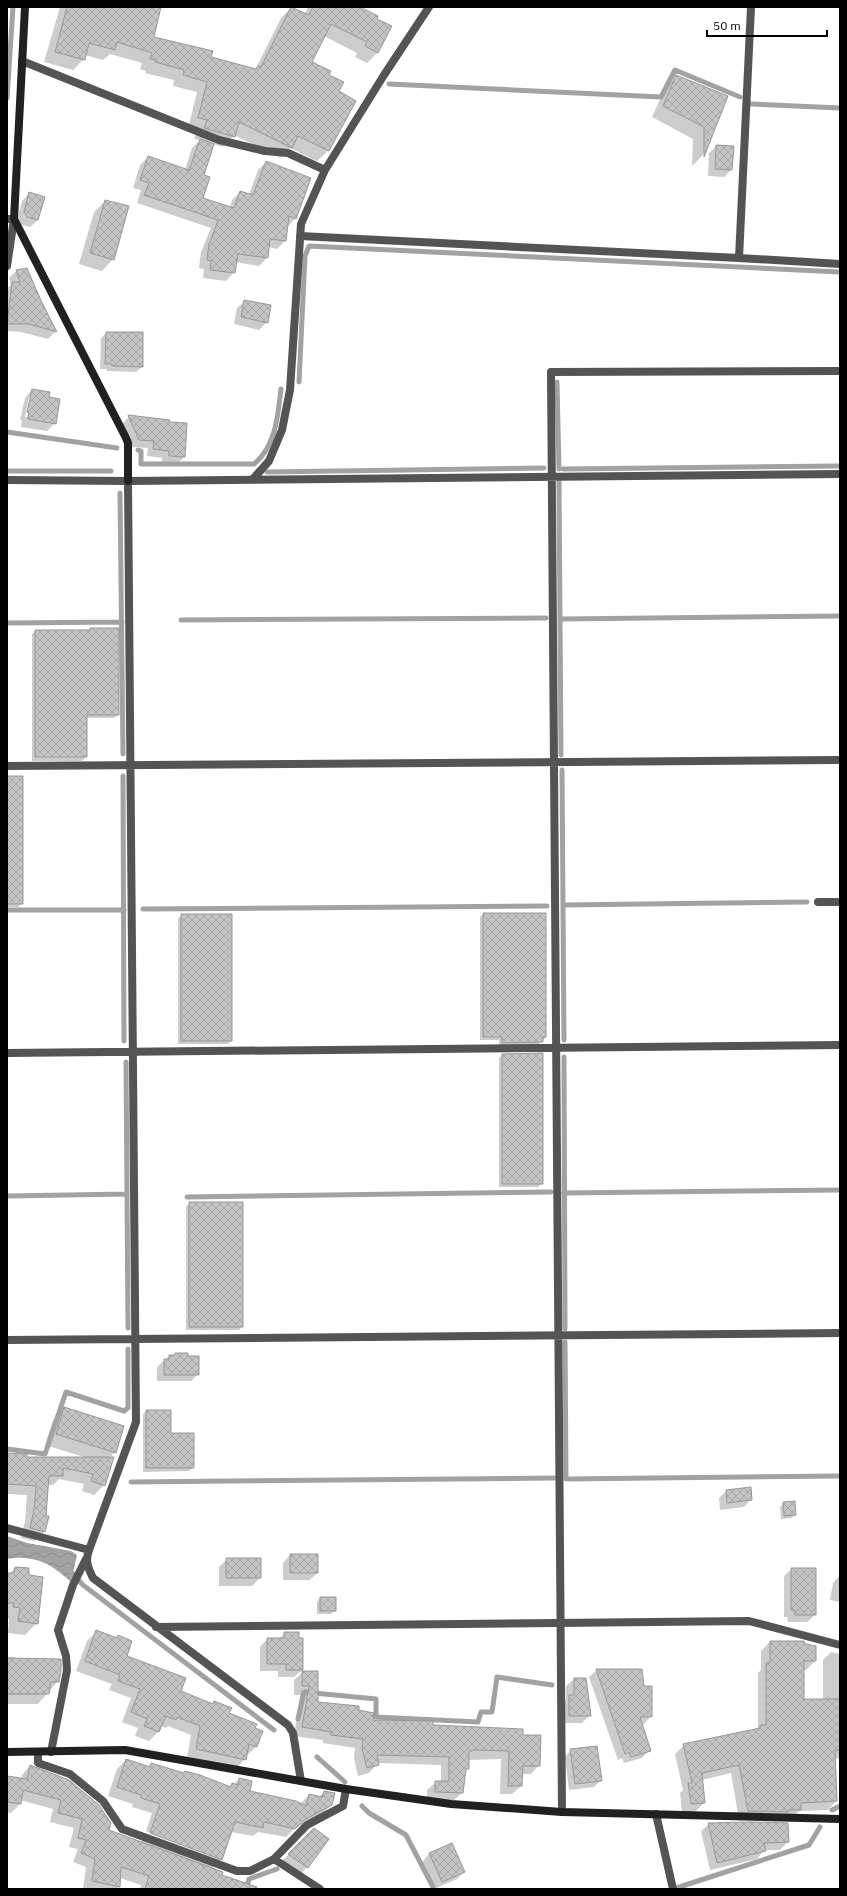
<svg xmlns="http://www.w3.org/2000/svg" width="847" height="1896" font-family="'IBM Plex Sans',sans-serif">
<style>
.water{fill:url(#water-waves)}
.shadow{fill:#0003;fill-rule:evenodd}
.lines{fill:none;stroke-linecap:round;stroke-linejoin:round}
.stream{stroke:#a2a2a2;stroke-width:5}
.building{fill:url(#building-cross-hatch);stroke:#989898}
.street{stroke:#545454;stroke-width:8}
.secondary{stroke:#212121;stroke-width:8}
</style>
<defs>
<pattern id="water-waves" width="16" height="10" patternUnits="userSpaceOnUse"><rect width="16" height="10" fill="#a2a2a2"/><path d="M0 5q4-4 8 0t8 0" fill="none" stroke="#8a8a8a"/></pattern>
<pattern id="building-cross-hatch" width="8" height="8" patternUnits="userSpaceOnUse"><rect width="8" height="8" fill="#c4c4c4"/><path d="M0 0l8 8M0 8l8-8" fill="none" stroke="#a7a7a7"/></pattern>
</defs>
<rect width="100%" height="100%" fill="#fff"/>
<path class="water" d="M7 1536 27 1543 71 1551 77 1555 71 1582C52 1564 34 1554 7 1559Z"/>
<path class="shadow" d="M60 7H161L153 37 210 58 255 70 281 18 292 7 305 14 308 7H358L376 19 378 52 367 63 355 57 357 53 324 36 311 62 328 75 338 92 355 101 328 151 317 161 290 148 281 158 234 135 223 147 213 144 203 176 201 199 230 208 232 200 240 192 249 195 258 170 266 162 296 218 287 227 285 241 277 249 268 247 267 258 259 266 235 262 234 272 226 281 203 278 204 269 199 268 201 252 211 228 137 203 141 190 133 188 140 165 148 157 185 170 192 148 200 140 194 139 197 131 188 129 197 92 173 86 174 80 145 73 146 71 140 69 142 63 110 54 103 60 85 55 84 59 73 70 44 62Z
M676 77 719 119 702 156 692 166 693 139 652 117 665 88Z
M717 146 732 169 724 177 708 176 709 153Z
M30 193 44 197 38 220 30 227 19 224 17 220 22 201Z
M105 201 113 259 102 271 79 264 94 212Z
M27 269 56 331 48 339 21 332 7 331V288L11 285 9 278 16 271Z
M245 301 267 322 259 330 234 324 237 308Z
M106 333 142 367 136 372 107 371V369H100L101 338Z
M32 390 48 398 55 423 47 431 21 427 22 420H20L25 398ZM29 397H31L27 417H25Z
M129 417 169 420 184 457 177 464 162 463V458L147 456 148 448 132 447 122 424Z
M118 629V715L114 718H86V757L82 761H32V634L35 631Z
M7 777 22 903 18 907H7Z
M483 914 546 1037 538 1045 499 1046V1040H480V917Z
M182 915 231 1041 228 1044H178V919Z
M503 1055 542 1183 538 1187H499V1058Z
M190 1203 242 1327 239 1330H186V1207Z
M176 1354 187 1357 198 1374 191 1381H157V1367L169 1356Z
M65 1408 115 1452 109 1458 104 1485 94 1495 82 1491 84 1484 59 1479 53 1485H47L45 1517H48L44 1532 34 1541 21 1538 25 1521 27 1495 7 1494V1453L26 1458 84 1457 45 1445 53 1420Z
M147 1411 170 1434 193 1468 189 1471 143 1472V1414Z
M726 1491 751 1499 744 1507 720 1510 719 1498Z
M794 1502 795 1514 792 1518 781 1519 780 1507 783 1503Z
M290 1555 317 1573 310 1580H283V1563Z
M227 1559H260V1578L252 1586H219V1567Z
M15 1568 37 1623 25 1635 8 1633 9 1619H7V1574H9Z
M792 1569 815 1615 807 1622H788L787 1617H784V1576Z
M840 1575V1574V1602L830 1600 833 1583Z
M320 1598 335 1611 331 1614H317V1602Z
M97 1631 115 1638 118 1636 125 1656 179 1692 212 1704 214 1702 228 1714 254 1729 256 1747 246 1756 245 1759 236 1769 187 1758 191 1735 168 1726 166 1728 161 1726 158 1732 149 1741 135 1736 138 1728 122 1722 131 1698 109 1690 112 1684 76 1671 87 1641Z
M285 1633 302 1670 294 1677H278V1671H260V1647L267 1639H279Z
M770 1642 815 1661 806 1670H803V1700H823V1660L831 1652 840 1654V1758L834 1759 836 1801 828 1810 799 1811 791 1819 739 1820 731 1773 702 1780 704 1803 696 1811 682 1813 680 1793 683 1790 675 1754 684 1745 756 1730 758 1728V1673L761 1670V1651Z
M7 1657H15V1659L58 1681 38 1704H7Z
M597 1670 643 1687 651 1716 644 1724H641L649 1750 642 1758 624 1763 622 1758 618 1760 589 1677Z
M303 1672 317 1703 358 1711 372 1721 522 1736 539 1765 531 1774H522L521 1786 512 1794H500L501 1759 468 1760 462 1793 453 1801H427V1790L436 1782H441V1765L378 1763 369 1773 358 1776 354 1758 355 1748 323 1743V1740L294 1736 300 1695H294V1680Z
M574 1679H585L590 1715 582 1723H562V1704L566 1699V1686Z
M571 1750 601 1780 594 1787 569 1790 565 1757Z
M126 1760 148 1767 151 1764 229 1787 240 1779 249 1792 300 1804 309 1795 319 1797 324 1792 331 1805 322 1814 294 1829 286 1837 258 1832 253 1836 231 1832 221 1859 212 1869 236 1889H140L141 1885 120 1878 119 1887 117 1889H83L86 1867 73 1862 78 1849 69 1847 74 1828 50 1822 53 1809 20 1800V1804L11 1813 7 1812V1777L21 1779 22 1775 30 1766 108 1831 141 1843 145 1833 218 1859V1857L146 1831 152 1813 132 1807 133 1804 108 1796 117 1769Z
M709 1824 788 1842 780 1850H764L757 1859 710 1870 701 1831Z
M314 1829 307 1867 300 1875 281 1862Z
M452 1844 464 1872 457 1879 434 1889 422 1862 429 1854Z"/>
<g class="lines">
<path class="stream" d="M389 84 661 97 675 70 740 97
M7 98 13 7
M751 104 840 108
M299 382 305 256 309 246 840 272
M557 382 559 469
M7 432 117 448
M138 450 141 451V464H254C276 446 278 415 281 389
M563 469 840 466
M7 471H111
M267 472 544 468
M559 482 561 755
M120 493 123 754
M562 619 840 616
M181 620 546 618
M7 623 122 622
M562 770 564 1040
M123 776 124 1041
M563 905 807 902
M143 909 547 906
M7 910H124
M564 1057 565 1329
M126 1062 128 1328
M564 1193 840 1190
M7 1196 127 1194
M187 1197 551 1192
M565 1342 566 1479 840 1476
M7 1449 45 1454 66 1392 124 1411 128 1408V1349
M131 1482 555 1478
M69 1570 83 1585 274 1730
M298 1719 304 1692 376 1699V1717L478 1722 481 1712H492L497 1677 552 1685
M317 1757 345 1782
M362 1806 369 1813 406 1835 434 1889
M832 1810 840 1806
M246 1889 249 1879 277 1869
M673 1889 809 1845 820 1827"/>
</g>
<path class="building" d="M67 7H161L154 37 213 51 211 57 256 69 258 66 261 67 291 7 309 15 313 7H360L378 16 377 19 392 26 378 53 365 46 367 42 331 24 312 62 331 71 329 75 344 82 339 91 356 101 329 151 298 136 292 148 239 122 235 137 204 128 207 120 198 118 207 82 183 75 184 70 155 62 156 60 150 59 152 53 117 42 115 50 89 43 85 60 55 52Z
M676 75 728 96 704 157V127L663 106Z
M200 139 214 144 204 175 210 177 203 198 234 208 240 191 253 195 266 161 311 178 296 219 289 216 286 241 270 239 268 258 238 254 235 273 210 270 211 261 207 260 209 243H210L218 220 144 195 149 183 140 180 148 156 189 170Z
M716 145 734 146 732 170 715 169Z
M29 192 45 197 38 220 27 217 24 212Z
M105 200 129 206 114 260 90 253Z
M27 268 41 301 57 332 29 324H7L12 282H20L16 270Z
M244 300 271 305 268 323 241 317Z
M106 332H143V367L112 366V364H105Z
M32 389 50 392 49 397 60 399 56 424 28 419 29 413 27 412Z
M128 415 170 420 169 422 187 423 185 457 169 456V451L153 449 154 441 139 440Z
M90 628H119V715H87V757H35V630H90Z
M7 776H23V904H7Z
M483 913H546V1037H543V1042L502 1043V1037H483Z
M181 914H232V1041H181Z
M543 1053V1184H502V1054Z
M189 1202H243V1327H189Z
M175 1353H188V1356H199V1375H164V1359H169V1355H175Z
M64 1407 124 1426 116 1453 56 1434Z
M146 1410H171V1433H194V1468H146Z
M7 1453 27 1454V1457H114L105 1486 91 1481 93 1474 63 1468V1476H49L46 1516H49L45 1532 30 1528 34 1510 36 1486 7 1484Z
M751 1487 752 1500 727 1503 726 1490Z
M795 1501 796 1515 784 1516 783 1502Z
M290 1554H318V1573H290Z
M226 1558H261V1578H226Z
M15 1567 29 1568V1575L43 1577 38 1624 18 1621 20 1608 13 1607 14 1603H7V1573H14Z
M791 1568H816V1615H795L794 1610H791Z
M320 1597H336V1611H320Z
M96 1630 117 1638 118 1635 132 1641 127 1656 186 1678 181 1691 213 1704 214 1701 232 1708 229 1713 257 1724 255 1728 263 1731 257 1747 249 1744 246 1760 196 1749 200 1726 177 1717 176 1720 166 1716 159 1732 144 1726 147 1719 131 1712 140 1689 118 1681 120 1675 85 1661Z
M284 1632H299V1638H303V1670H286V1664H267V1638H284Z
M770 1641H804L806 1644 816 1646V1661H804V1699H840V1750L835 1751 837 1801 801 1803V1810H788V1812L748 1811 739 1765 702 1773 705 1803 691 1804 688 1783H692L683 1744 760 1728V1725H766V1663H770Z
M7 1658 61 1659V1670L59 1682H51L49 1694H7Z
M596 1669H642L644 1686H652V1717H640L651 1751 631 1757 629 1752 625 1754Z
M302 1671H318V1702L359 1706V1710L374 1713 373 1720 433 1721V1725L523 1729V1735H541L540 1766H523L522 1786H508L509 1751 473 1750 469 1752V1769H466L463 1793 435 1792V1781H449V1757L377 1755 379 1765 367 1768 362 1749 363 1739 331 1735V1732L302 1727 309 1686H302Z
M574 1678H586L591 1716H569V1695H574Z
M597 1746 602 1781 575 1784 570 1749Z
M126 1759 150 1767 151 1763 184 1773 185 1771 200 1775 231 1787 232 1783 238 1785 239 1778 252 1781 250 1791 296 1801 306 1806 309 1794 322 1797 324 1791 335 1793 332 1805 304 1820 295 1829 264 1822 263 1828 235 1822 222 1860 150 1833 160 1804 141 1798V1795L117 1787Z
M30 1765 69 1780 99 1805 111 1823 109 1830 223 1872 222 1875 257 1887 256 1889H145L149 1876 121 1867 120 1887 92 1881 95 1859 81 1853 86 1840 78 1838 82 1819 58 1813 61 1800 23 1790 21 1804 7 1802V1776L27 1779Z
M750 1822 788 1823 789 1842 764 1843 766 1851 717 1863 708 1823Z
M314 1828 329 1839 308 1868 288 1854Z
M452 1843 465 1872 442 1882 429 1853Z"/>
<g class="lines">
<path class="street" d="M22 61 219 140 265 151 288 153 325 170
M7 219H14L7 266
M300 236 739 258 751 7
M739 258 840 264
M253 479 269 461 282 430 290 390 301 224 325 170 384 75 429 7
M7 480 128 481 840 474
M128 481 136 1422 89 1550C85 1561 88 1568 93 1578L288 1725 293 1733 301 1781
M7 766 840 760
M818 902H840
M7 1053 840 1045
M7 1340 840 1333
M7 1528 89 1550
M156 1627 749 1621 840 1645
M38 1752V1763L70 1774 103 1801 122 1829 237 1871H250L274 1859 307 1825 343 1806 346 1789
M51 1752 67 1670 66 1656 58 1630 73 1585 86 1559
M562 1812 551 372 840 371
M656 1814 673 1889
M274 1859 320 1889"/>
<path class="secondary" d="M25 7 14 219 126 438 128 443V481
M7 1752 125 1750 346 1789 451 1804 562 1812 840 1819"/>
</g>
<rect width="847" height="1896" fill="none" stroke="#000000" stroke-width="16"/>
<path d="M707 30v6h120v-6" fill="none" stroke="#000000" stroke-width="2"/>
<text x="713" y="30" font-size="12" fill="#000000" stroke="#ffffff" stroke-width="3" paint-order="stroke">50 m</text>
</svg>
